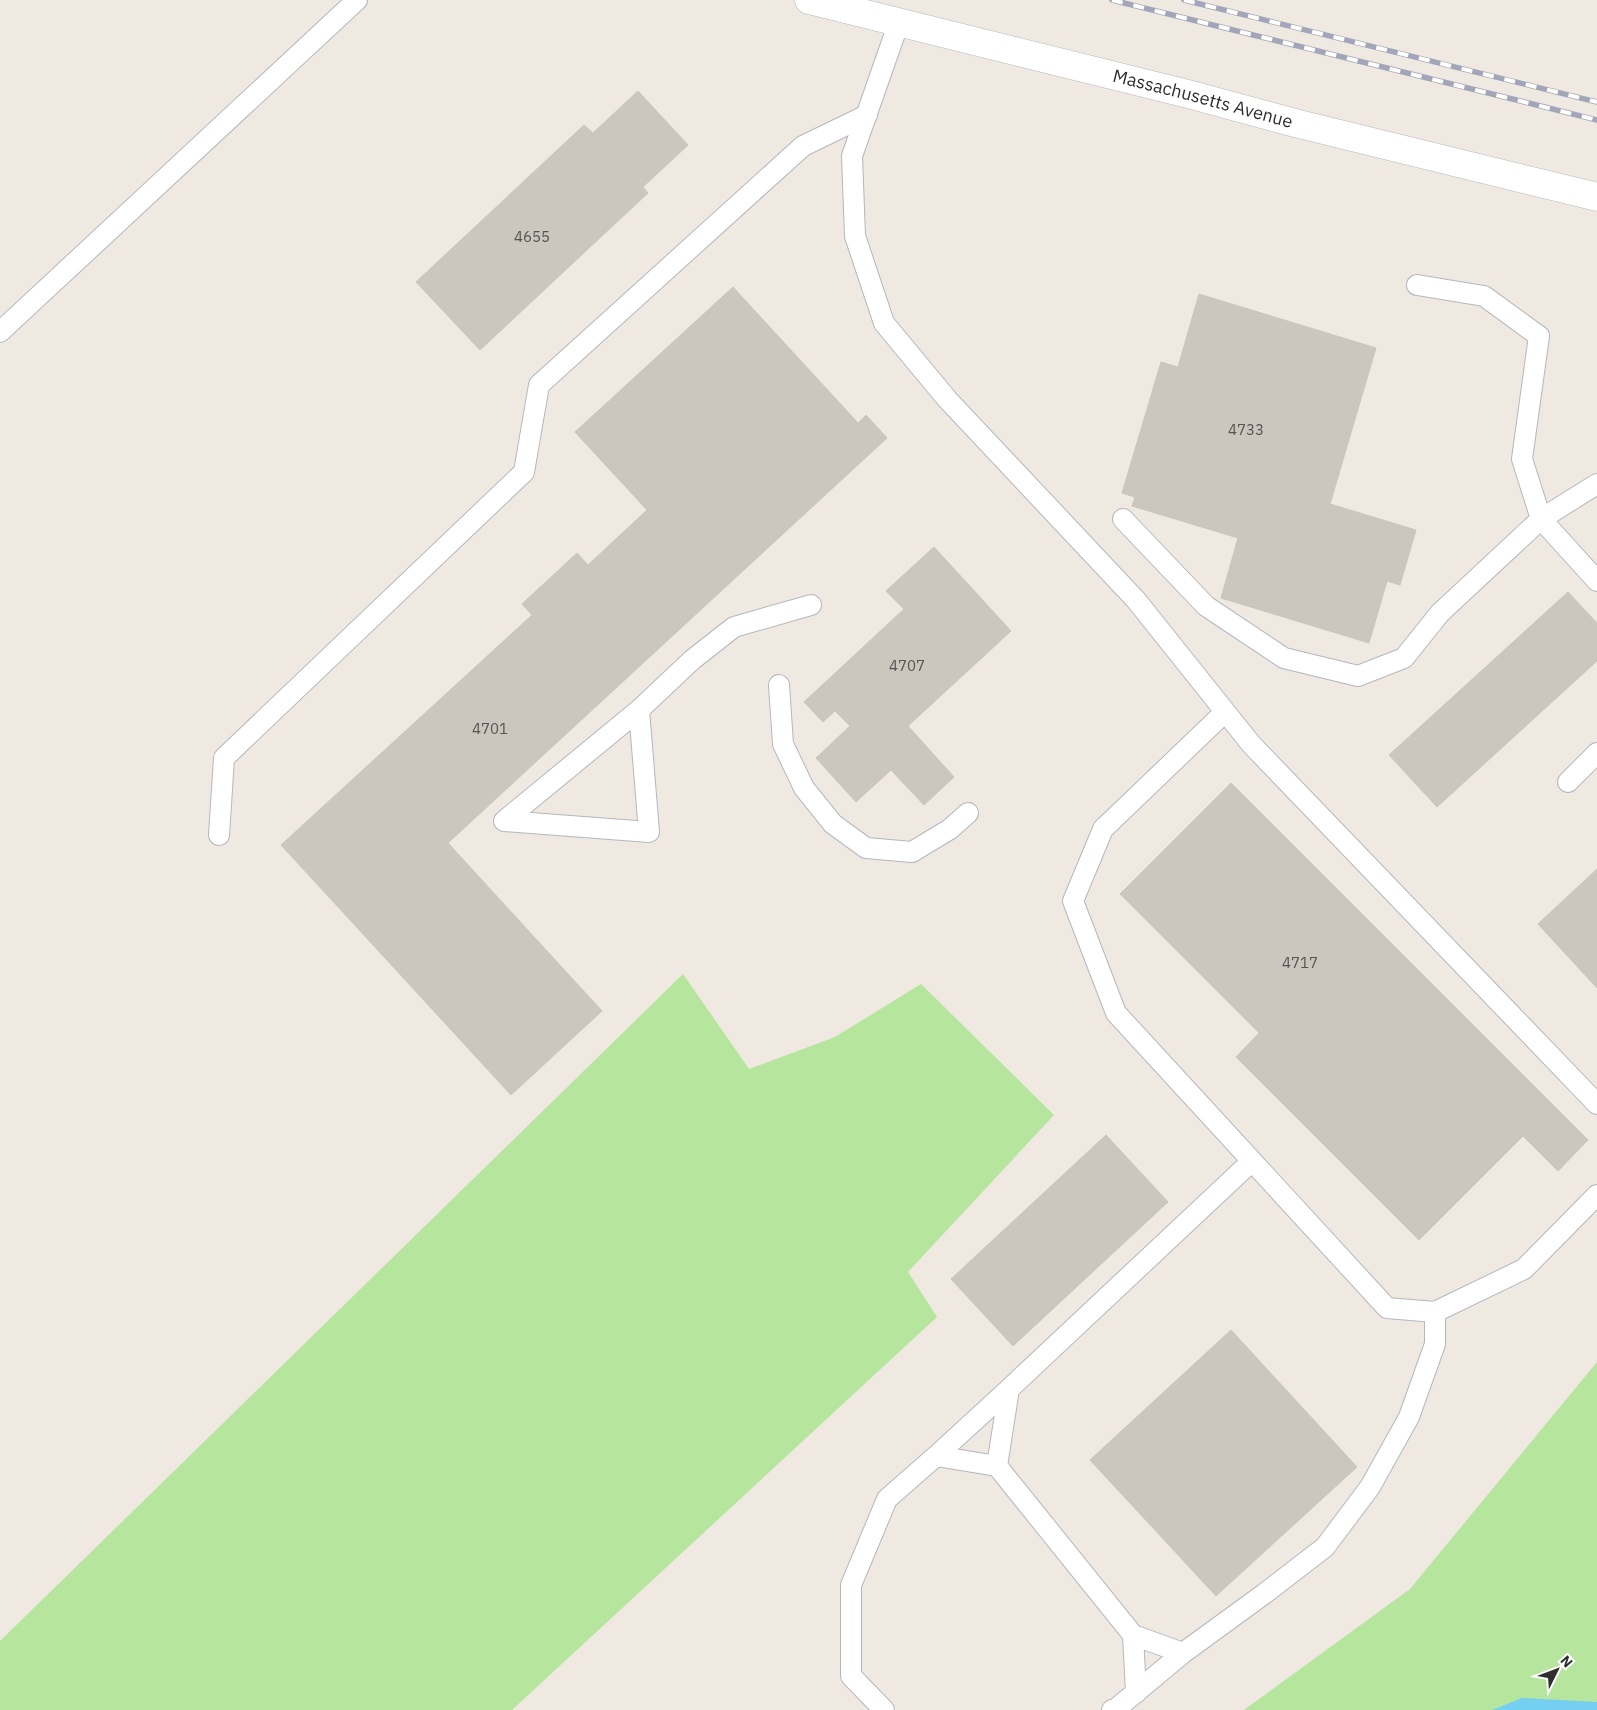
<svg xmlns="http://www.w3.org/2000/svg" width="1597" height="1710" font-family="'IBM Plex Sans',sans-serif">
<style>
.green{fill:#b6e59e}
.water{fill:#75cff0}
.building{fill:#cbc7bf;stroke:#cbc5ba}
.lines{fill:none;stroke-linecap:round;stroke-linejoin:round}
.service-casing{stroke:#b4b7c1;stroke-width:22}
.secondary-casing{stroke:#b4b7c1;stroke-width:29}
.service{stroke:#fff;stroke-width:20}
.secondary{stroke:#fff;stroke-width:28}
.rail-casing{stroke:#a3a6b8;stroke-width:5.5}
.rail{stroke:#fff;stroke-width:4;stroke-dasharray:11;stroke-linecap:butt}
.labels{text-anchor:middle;stroke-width:4.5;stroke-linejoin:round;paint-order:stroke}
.number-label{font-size:15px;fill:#555452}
.street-label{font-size:18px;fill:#2e2e2e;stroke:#fff}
</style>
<rect width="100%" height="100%" fill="#efe9e1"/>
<path class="green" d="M683 974 749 1069 835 1037 921 984 1054 1115 908 1272 937 1317 512 1710H0V1641Z
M1597 1362V1710H1244L1410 1589Z"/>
<path class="water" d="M1522 1698 1597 1702V1710H1492Z"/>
<path class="building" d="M638 91 688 145 643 187 648 193 480 350 416 282 584 125 593 133Z
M733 287 858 423 866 415 887 438 448 843 602 1011 511 1095 281 845 532 615 522 604 577 553 588 565 647 510 575 432Z
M1199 294 1376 348 1330 504 1416 530 1400 585 1387 581 1369 643 1221 598 1238 538 1132 506 1135 497 1122 493 1161 362 1178 367Z
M934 547 1011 631 908 726 954 777 924 805 891 770 856 802 816 758 850 726 835 711 823 722 804 702 904 609 886 591Z
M1568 592 1597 623V661L1437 807 1389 755Z
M1231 783 1588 1140 1558 1171 1523 1136 1419 1240 1236 1057 1259 1033 1120 894Z
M1597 869V988L1538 924Z
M1106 1135 1168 1202 1013 1346 951 1279Z
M1231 1330 1357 1467 1216 1596 1090 1460Z"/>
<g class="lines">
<g class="service-casing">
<path id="service" d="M899 22 852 156 855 236 884 323 947 399 1136 600 1251 744 1597 1104
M1417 285 1484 296 1539 336 1522 459 1541 519 1597 484
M0 332 357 0
M1123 519 1206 606 1284 658 1358 676 1404 658 1440 613 1541 519 1597 581
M779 685 783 744 804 788 833 824 866 848 912 852 950 829 968 813
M639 710 504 821 649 832 639 710 692 660 734 627 811 605
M1225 712 1103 829 1073 901 1116 1013 1387 1308 1435 1312 1524 1269 1597 1195
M1568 782 1597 753
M219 835 224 758 524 472 539 385 803 146 867 115
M1009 1389 936 1456 997 1466 1009 1389 1252 1161
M997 1466 1133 1635
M1183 1653 1264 1594 1325 1547 1370 1487 1409 1417 1435 1344V1312
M884 1710 851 1676V1585L887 1499 936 1456
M1112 1710 1117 1708 1183 1653 1133 1635 1136 1693"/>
</g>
<g class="secondary-casing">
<g id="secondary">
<path id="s1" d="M809 0 1188 94 1299 124 1597 197"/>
</g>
</g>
<use href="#service" class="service"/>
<use href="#secondary" class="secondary"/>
<g class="rail-casing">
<path id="rail" d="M1112 0 1597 120
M1184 0 1597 102"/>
</g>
<use href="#rail" class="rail"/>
</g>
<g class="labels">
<g class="number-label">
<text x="532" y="242">4655</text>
<text x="1246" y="435">4733</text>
<text x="907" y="671">4707</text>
<text x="490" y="734">4701</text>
<text x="1300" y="968">4717</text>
</g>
<g class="street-label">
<text dy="6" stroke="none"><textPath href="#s1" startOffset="406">Massachusetts Avenue</textPath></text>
</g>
</g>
<g transform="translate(1557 1670) rotate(48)" stroke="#ffffff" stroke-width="4" paint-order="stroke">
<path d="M0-4L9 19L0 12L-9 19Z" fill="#2e2e2e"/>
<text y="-8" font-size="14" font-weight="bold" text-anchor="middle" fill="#2e2e2e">N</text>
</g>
</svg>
